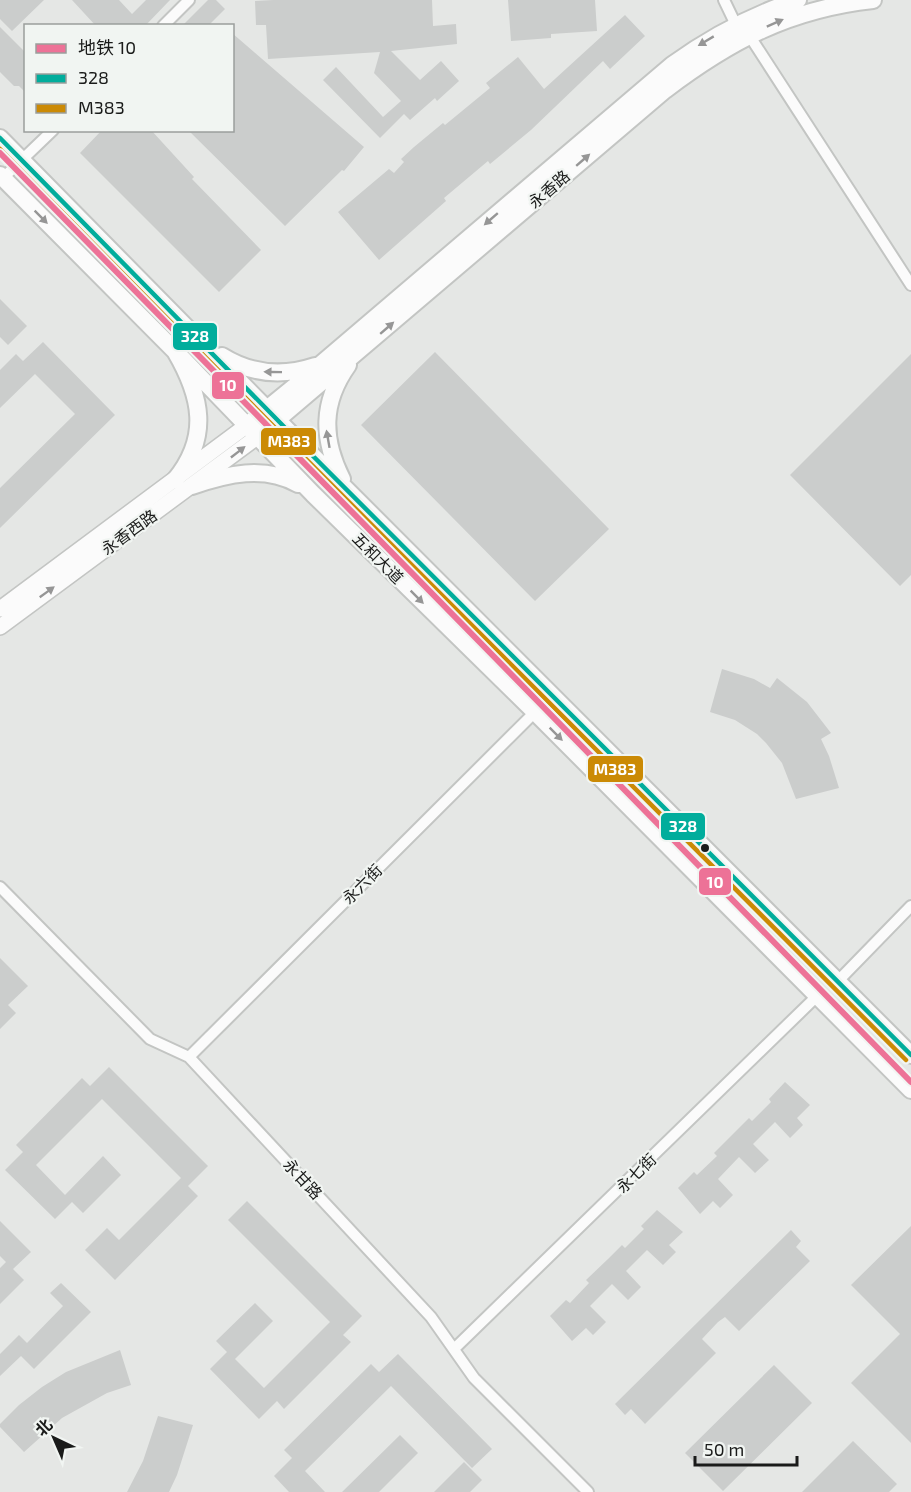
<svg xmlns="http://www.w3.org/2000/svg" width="911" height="1492" font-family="'Exo 2','Noto Sans SC',sans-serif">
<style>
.building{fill:#cbcdcc}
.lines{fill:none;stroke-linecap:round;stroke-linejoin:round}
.street-casing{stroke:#c3c5c3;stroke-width:14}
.secondary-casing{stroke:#c3c5c3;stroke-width:18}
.primary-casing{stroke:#c3c5c3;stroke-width:20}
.street{stroke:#fbfbfb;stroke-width:10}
.secondary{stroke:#fbfbfb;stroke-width:15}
.primary{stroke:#fbfbfb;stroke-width:16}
.bus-1-casing{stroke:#f1f5f2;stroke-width:9}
.bus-2-casing{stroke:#f1f5f2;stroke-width:9}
.bus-1{stroke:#01ad9c;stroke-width:4.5}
.bus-2{stroke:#cb8a05;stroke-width:4.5}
.metro-1-casing{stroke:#f1f5f2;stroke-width:10}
.metro-1{stroke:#ed7297;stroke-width:6}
.oneway{fill:#969696}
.bus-dot{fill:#1a1b1a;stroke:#f1f5f2;stroke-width:2}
.labels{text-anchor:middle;stroke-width:4.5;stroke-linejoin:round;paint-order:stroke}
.street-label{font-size:16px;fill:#1a1b1a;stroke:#f1f5f2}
.line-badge{stroke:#f1f5f2;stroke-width:2}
.badge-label{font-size:16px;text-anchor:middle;font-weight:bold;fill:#fff}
</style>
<rect width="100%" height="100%" fill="#e5e7e5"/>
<path class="building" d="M0 0H44L12 31 0 19Z
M72 0H119L132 14 146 0H170L145 26H96Z
M208 0H216L225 9 208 26H182Z
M273 0H432L433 26 456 24 457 44 391 51 420 80 441 61 459 81 437 101 435 98 410 120 404 114 380 138 323 80 336 67 383 117 401 101 374 73 380 52 268 59 266 25H256L255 1Z
M508 0H595L597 31 551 34V38L511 41Z
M625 15 645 36 610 69 603 61 531 130 490 164 488 161 444 198 446 201 379 260 338 212 389 169 394 173 404 162 401 159 414 147 443 123 445 125 490 88 486 83 518 57 544 89Z
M0 27 26 53V93L19 86H14L0 72Z
M232 33 364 147 344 171 342 170 285 226 188 130H232Z
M102 130H151L194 177 192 179 261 250 219 292 80 153Z
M0 299 27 326 8 345 0 337Z
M43 342 115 415 0 528V488L75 414 35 374 0 408V370L16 354 23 361Z
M435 352 609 529 535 601 361 425Z
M911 354V575L900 586 790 475Z
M722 669 754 679 770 688 777 678 807 702 831 733 821 739 829 756 839 788 796 799 782 763 766 743 757 734 735 720 710 712Z
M0 958 28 986 8 1005 16 1013 0 1029Z
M109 1067 208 1166 188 1186 198 1196 115 1280 85 1250 107 1228 119 1240 181 1178 102 1099 36 1165 65 1195 103 1156 121 1175 83 1213 72 1202 55 1219 5 1170 23 1152 16 1145 82 1078 90 1086Z
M785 1082 810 1105 797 1118 803 1125 790 1138 775 1122 753 1144 769 1160 755 1173 739 1157 718 1179 733 1195 720 1208 713 1201 700 1214 678 1188 694 1172 697 1175 717 1156 714 1153 749 1118 752 1121 771 1102 769 1099Z
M247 1201 362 1316 343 1335 351 1342 284 1409 277 1401 259 1419 210 1369 227 1352 216 1341 255 1303 273 1321 235 1359 264 1388 330 1322 228 1220Z
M657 1210 683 1232 669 1245 676 1252 663 1265 647 1250 626 1271 641 1287 628 1300 612 1284 590 1306 606 1322 593 1335 586 1328 572 1341 550 1316 566 1300 570 1303 589 1283 586 1280 608 1259 622 1245 625 1248 644 1229 641 1226Z
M0 1221 31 1252 13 1269 24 1280 0 1304V1268L6 1262 0 1256Z
M911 1226V1443L851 1383 900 1334 851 1285Z
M791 1230 801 1241 796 1247 810 1261 739 1331 725 1317 718 1322 702 1339 716 1353 645 1424 631 1409 625 1415 615 1404Z
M61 1283 91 1312 34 1369 21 1356 0 1376V1354L19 1335 27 1343 63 1306 50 1293Z
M120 1350 131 1385 107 1393 62 1418 24 1452 0 1427V1424L19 1405 42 1387 66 1372Z
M398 1354 492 1449 472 1468 391 1386 305 1471 325 1492H289L274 1476 292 1458 284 1450 371 1364 379 1372Z
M774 1365 812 1403 723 1491 685 1453Z
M158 1416 193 1425 177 1475 169 1492H127L143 1461Z
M400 1435 418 1453 379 1492H342Z
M853 1441 897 1484 889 1492H802Z
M464 1462 482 1480 470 1492H434Z"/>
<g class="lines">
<g class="street-casing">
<path id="street" d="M724 0 736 25
M163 26 189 0
M749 35 911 285
M3 178 53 130
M0 887 150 1039 189 1057 431 1317 474 1378 588 1492
M838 981 911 906
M189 1057 535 712
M454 1349 817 996"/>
</g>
<g class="secondary-casing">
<path id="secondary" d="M0 609 246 426
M0 627 257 437"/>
</g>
<g class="primary-casing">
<path id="primary" d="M0 138 305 448 911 1055
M0 175 175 351 313 494 535 712 911 1090
M222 356C251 374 282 377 315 366
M246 426 294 387 672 65C711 37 752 15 798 0
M257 437 665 90C731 40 790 9 873 0
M342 479C322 439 321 403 348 365
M175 480C210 437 202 397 175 351L193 334
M192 486C227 474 264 465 298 484"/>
</g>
<use href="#street" class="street"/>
<use href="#secondary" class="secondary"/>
<use href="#primary" class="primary"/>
<g class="bus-1-casing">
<path id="bus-1" d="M0 138 305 448 911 1055"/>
</g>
<g class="bus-2-casing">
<path id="bus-2" d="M0 149 300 453 906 1060"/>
</g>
<use href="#bus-1" class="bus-1"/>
<use href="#bus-2" class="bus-2"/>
<g class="metro-1-casing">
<path id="metro-1" d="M0 153 911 1082"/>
</g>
<use href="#metro-1" class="metro-1"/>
</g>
<defs><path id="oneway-solid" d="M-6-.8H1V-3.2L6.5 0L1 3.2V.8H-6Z" transform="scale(1.5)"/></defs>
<g class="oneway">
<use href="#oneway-solid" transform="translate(775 23) rotate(-24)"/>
<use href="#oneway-solid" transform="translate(706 41) rotate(149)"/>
<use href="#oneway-solid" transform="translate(583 160) rotate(-41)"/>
<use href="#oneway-solid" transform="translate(41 217) rotate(45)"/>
<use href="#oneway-solid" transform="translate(491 219) rotate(139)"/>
<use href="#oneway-solid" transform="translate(387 328) rotate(-41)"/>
<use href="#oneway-solid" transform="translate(273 372) rotate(-179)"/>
<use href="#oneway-solid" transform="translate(328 439) rotate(-100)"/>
<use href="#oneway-solid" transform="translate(238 452) rotate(-38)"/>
<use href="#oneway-solid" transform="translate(47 592) rotate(-36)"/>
<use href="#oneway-solid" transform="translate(417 597) rotate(45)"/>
<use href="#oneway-solid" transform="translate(556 734) rotate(45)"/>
</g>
<circle class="bus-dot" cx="705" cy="848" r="5"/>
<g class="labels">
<g class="street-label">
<text transform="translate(549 189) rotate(-41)" y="6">永香路</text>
<text transform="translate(129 532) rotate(-36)" y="6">永香西路</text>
<text transform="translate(378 558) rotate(45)" y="6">五和大道</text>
<text transform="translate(362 884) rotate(-45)" y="6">永六街</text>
<text transform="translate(636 1173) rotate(-44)" y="6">永七街</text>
<text transform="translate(303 1179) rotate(47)" y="6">永甘路</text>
</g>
</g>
<g class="line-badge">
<rect x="172" y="322" width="46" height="29" rx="6" fill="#01ad9c"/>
<rect x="211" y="371" width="34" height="29" rx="6" fill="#ed7297"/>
<rect x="260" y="427" width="57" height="29" rx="6" fill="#cb8a05"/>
<rect x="587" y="755" width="57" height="28" rx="6" fill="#cb8a05"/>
<rect x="660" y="812" width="46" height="29" rx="6" fill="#01ad9c"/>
<rect x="698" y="867" width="34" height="29" rx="6" fill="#ed7297"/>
</g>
<g class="badge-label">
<text x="195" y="342">328</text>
<text x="228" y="391">10</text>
<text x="289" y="447">M383</text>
<text x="615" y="775">M383</text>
<text x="683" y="832">328</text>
<text x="715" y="888">10</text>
</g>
<rect x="24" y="24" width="210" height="108" fill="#f1f5f2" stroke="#9b9e9c" stroke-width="1.5"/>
<rect x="36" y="44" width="30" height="9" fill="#ed7297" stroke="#9b9e9c" stroke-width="1.5"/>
<text x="78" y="54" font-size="18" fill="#1a1b1a">地铁 10</text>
<rect x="36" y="74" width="30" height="9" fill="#01ad9c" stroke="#9b9e9c" stroke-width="1.5"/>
<text x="78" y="84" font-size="18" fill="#1a1b1a">328</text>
<rect x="36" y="104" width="30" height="9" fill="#cb8a05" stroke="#9b9e9c" stroke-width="1.5"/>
<text x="78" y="114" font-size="18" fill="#1a1b1a">M383</text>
<g transform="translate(54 1438) rotate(316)" stroke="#f1f5f2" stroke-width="4.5" paint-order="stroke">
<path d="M0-4.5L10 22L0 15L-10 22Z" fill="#1a1b1a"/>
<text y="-9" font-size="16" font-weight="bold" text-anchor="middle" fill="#1a1b1a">北</text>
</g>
<path d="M695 1456v9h102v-9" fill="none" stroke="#1a1b1a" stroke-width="3"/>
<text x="704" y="1456" font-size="18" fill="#1a1b1a" stroke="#f1f5f2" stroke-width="4.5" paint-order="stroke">50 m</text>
</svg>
